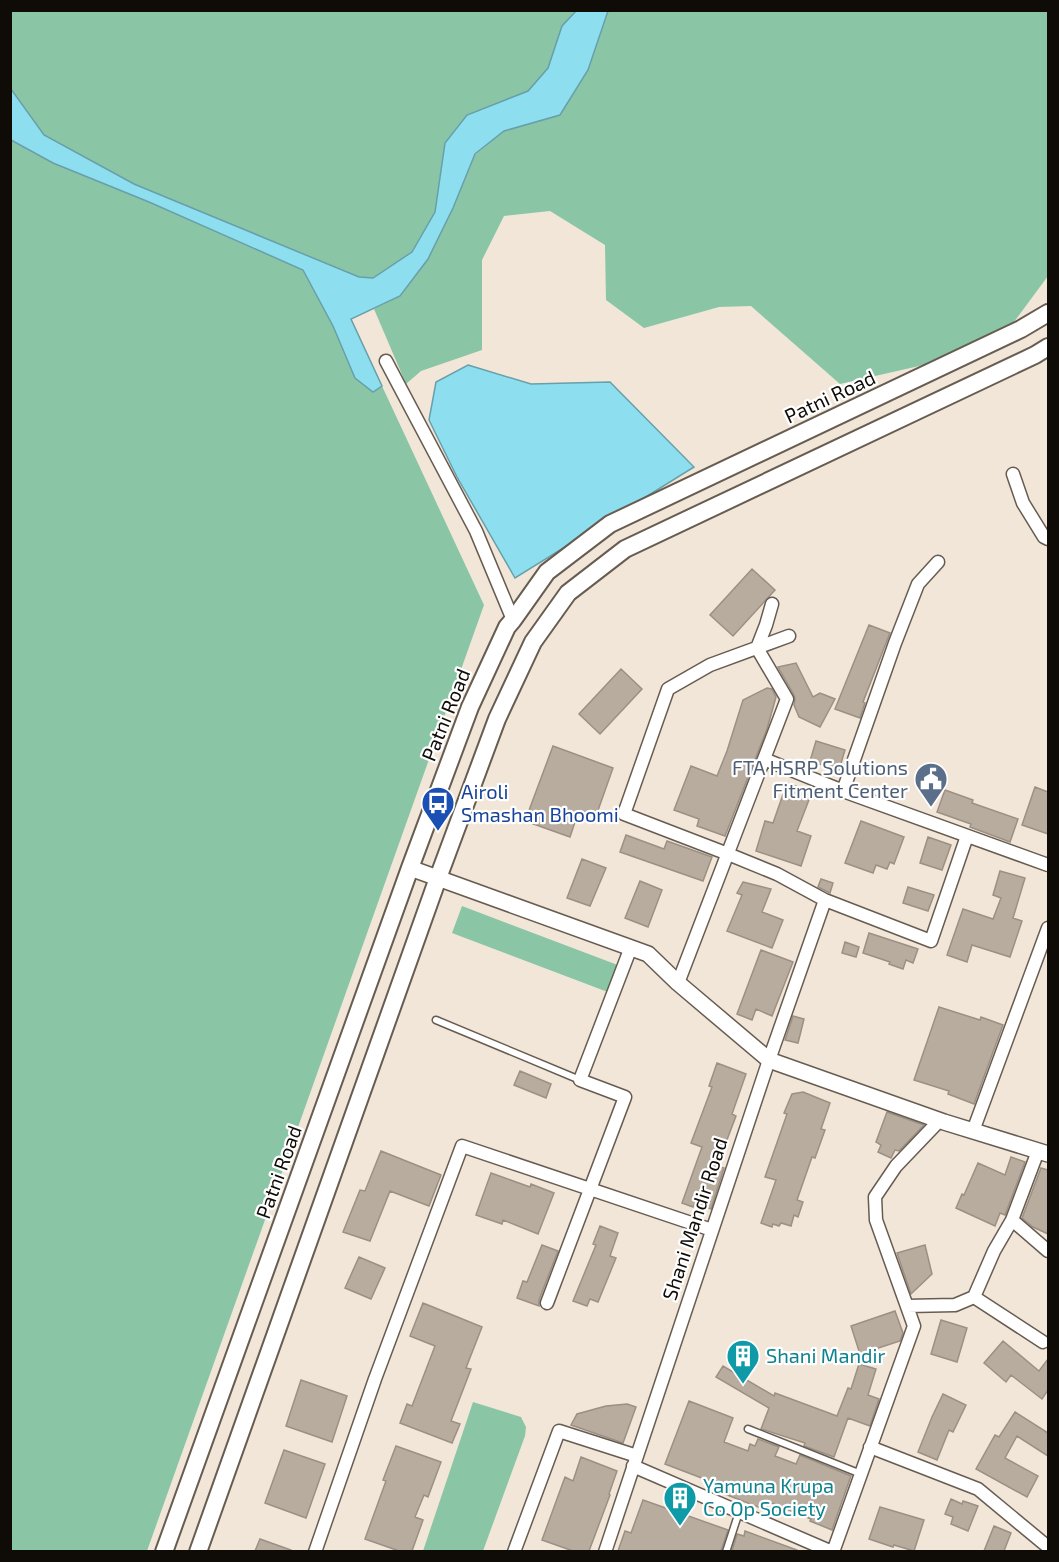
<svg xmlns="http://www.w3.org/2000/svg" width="1059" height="1562" font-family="'Exo 2',sans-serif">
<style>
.green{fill:#8ac6a6}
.water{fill:#8ddff0;stroke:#679faa;stroke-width:1.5}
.building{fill:#b8ac9f;stroke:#9b9083;stroke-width:1.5}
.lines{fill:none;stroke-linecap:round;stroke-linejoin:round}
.service-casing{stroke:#675c50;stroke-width:9}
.minor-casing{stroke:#675c50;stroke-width:15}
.tertiary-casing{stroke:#675c50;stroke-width:18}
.secondary-casing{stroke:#675c50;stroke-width:20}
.service{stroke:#fff;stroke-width:6}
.minor{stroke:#fff;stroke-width:12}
.tertiary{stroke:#fff;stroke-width:15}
.secondary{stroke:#fff;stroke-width:16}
.labels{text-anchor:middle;stroke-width:4.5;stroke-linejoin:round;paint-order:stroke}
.street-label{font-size:20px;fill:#0f0b07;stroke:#fff}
.service-label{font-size:20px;fill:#4e5e75;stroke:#fff;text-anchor:end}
.transit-label{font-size:20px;fill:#164399;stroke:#fff;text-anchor:start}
.culture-label{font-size:20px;fill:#0d838f;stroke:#fff;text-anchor:start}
</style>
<rect width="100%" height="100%" fill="#f2e6d8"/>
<path class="green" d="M10 11H577L562 26 548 68 528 91 467 115 445 143 435 212 412 252 373 278 359 277 134 184 43 135 11 89Z
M608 11H1048V276L994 349 840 384 751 306 719 307 644 328 606 300 605 245 550 211 504 216 482 260V350L421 371 406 384 374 309 400 296 428 259 453 208 475 155 504 131 560 115 588 70Z
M10 140 53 163 149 202 303 270 333 326 355 378 373 392 382 386 484 605 147 1551H11Z
M462 906 623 967 613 994 452 933Z
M473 1402 521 1417 526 1427 525 1436 483 1551H423Z"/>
<path class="water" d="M577 10 608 11 588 70 560 115 504 131 475 154 453 208 428 259 400 296 351 319 382 386 373 392 355 378 333 326 303 270 149 202 53 163 11 140V89L44 135 134 184 359 277 373 278 412 252 435 212 445 143 467 115 528 91 548 68 562 26Z
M468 365 531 384 610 382 694 467 515 578 457 477 429 420 436 382Z"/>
<path class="building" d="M752 569 775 590 733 636 710 615Z
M869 625 890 633 863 702 865 703 860 718 835 709Z
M796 663 813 697 820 693 835 699 820 727 799 717 794 705 795 699 794 695 778 667Z
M621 669 642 689 600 734 579 714Z
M767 688 772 689 776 697 767 729 725 836 697 826 699 819 674 810 691 766 717 776 727 751 743 700Z
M816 741 845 750 839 770 810 761Z
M553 746 613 768 596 816 579 810 570 837 525 821Z
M787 783 812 792 797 831 811 836 801 866 756 851 765 821 773 823Z
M1035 787 1048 792V834L1022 825Z
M945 790 973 800 972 803 1018 819 1010 842 970 827 971 824 937 812Z
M861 821 904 837 894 864 890 862 887 869 876 865 873 873 845 863Z
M626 835 664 849 667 841 712 857 703 881 620 852Z
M928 837 951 845 942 870 920 863Z
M582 859 606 868 590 906 567 898Z
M1000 871 1025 878 1013 918 1022 921 1010 957 972 945 967 962 947 955 963 909 993 919 1001 898 993 895Z
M821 879 833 883 830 893 818 887Z
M640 881 662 890 648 927 625 918Z
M743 882 771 889 762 912 783 920 772 948 727 931 742 895 737 893Z
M908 887 934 895 928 911 903 903Z
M869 933 918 949 913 963 906 960 903 969 889 964 890 962 863 953Z
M845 942 859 947 856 957 842 953Z
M761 950 793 962 772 1016 756 1009 752 1020 737 1014Z
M939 1007 980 1020 981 1017 1003 1025 974 1104 948 1094 949 1091 914 1080Z
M793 1016 804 1019 798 1043 785 1040Z
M717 1063 746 1074 732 1114 736 1116 717 1166 724 1168 711 1209 695 1203 693 1207 682 1203 702 1147 691 1143 712 1087 709 1086Z
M520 1071 551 1084 546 1098 514 1085Z
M803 1092 830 1103 821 1129 825 1130 815 1158 812 1157 797 1200 803 1202 798 1217 794 1215 791 1226 781 1223 779 1226 773 1224 772 1227 761 1223 776 1180 765 1177 787 1114 784 1113 792 1094Z
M887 1112 924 1125 899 1151 895 1150 891 1158 878 1152 881 1145 876 1142Z
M381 1151 441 1175 429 1206 390 1191 370 1241 343 1232 360 1190 365 1191Z
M1011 1157 1025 1162 1005 1215 1000 1213 995 1226 956 1208 962 1194 964 1195 978 1163 1005 1175Z
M1041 1168 1048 1170V1234L1033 1227 1022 1218Z
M491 1173 530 1187 531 1184 554 1193 538 1234 503 1220 502 1224 476 1215Z
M600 1226 618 1233 610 1256 616 1258 598 1302 590 1299 587 1306 573 1301 596 1245 593 1244Z
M542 1245 558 1251 539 1300V1306L517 1298 523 1281 527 1282Z
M925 1245 932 1274 911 1294 897 1253Z
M359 1257 385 1268 371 1299 345 1288Z
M423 1303 482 1327 466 1368 471 1369 451 1421 460 1424 452 1443 400 1423 407 1404 412 1406 435 1346 410 1336Z
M895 1311 903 1333 900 1341 860 1354 851 1326Z
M941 1320 967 1328 957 1362 931 1354Z
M1003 1341 1039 1371 1048 1359V1390L1042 1399 1011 1375 1006 1382 984 1363Z
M859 1364 876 1369 868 1395 879 1399 870 1426 848 1418 834 1457 804 1446 805 1443 761 1429 769 1408 716 1377 723 1366 774 1396 775 1393 837 1416 848 1388 851 1389Z
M301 1380 347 1396 332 1442 286 1426Z
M943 1394 966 1405 953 1432 949 1430 937 1460 918 1452 932 1417Z
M689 1401 733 1418 724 1442 748 1451 750 1444 755 1446 758 1439 779 1447 775 1456 796 1464 800 1455 851 1476 832 1530 810 1521 811 1519 769 1502 766 1510 717 1491 720 1485 665 1464Z
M627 1404 636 1407 623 1443 571 1425 577 1414 606 1406Z
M1015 1412 1048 1433V1456L1017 1436 1005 1458 1038 1476 1027 1497 976 1469 995 1435 999 1437Z
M396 1446 441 1462 428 1497 424 1495 415 1517 423 1520 412 1551H399L365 1539 386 1481 383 1480Z
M284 1450 325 1464 306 1518 265 1503Z
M581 1457 617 1471 609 1494 610 1495 589 1551H573L542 1540 565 1477 573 1481Z
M951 1499 962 1504 963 1501 978 1506 968 1531 951 1524 953 1517 945 1514Z
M643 1500 728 1530 721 1551H618L625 1531 631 1533Z
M880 1507 924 1520 914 1551 894 1545 893 1547 869 1539Z
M994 1526 1011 1533 1004 1551H984Z
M745 1531 797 1550V1551H732L737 1534 744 1536Z
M260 1539 291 1550V1551H255Z"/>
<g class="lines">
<g class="service-casing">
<path id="service" d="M436 1020 580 1080
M748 1429 796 1448 861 1474
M726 1552 739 1512"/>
</g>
<g class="minor-casing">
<path id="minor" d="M386 361 476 531 513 620
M1013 474 1023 503 1044 537 1048 539
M789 636 710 665 668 689 624 814 728 854 777 874 825 900 931 941 967 836
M764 759 843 791 1048 865
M843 791 895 643 918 584 938 562
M678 983 787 699 757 648 766 625 772 604
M973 1131 1048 928
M1012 1220 1038 1151
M974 1297 1043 1342
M547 1303 625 1097 580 1080 631 947
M907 1306 955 1305 974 1297 994 1251 1012 1220 1048 1251
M870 1447 978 1489 1048 1547
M633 1466 832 1552
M315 1552 375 1379 462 1146 712 1230
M514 1552 559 1431 637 1456
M605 1552 769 1060 825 900
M833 1552 914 1326 876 1220 875 1197 896 1166 939 1121"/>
</g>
<g class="tertiary-casing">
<path id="tertiary" d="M410 868 648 954 678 983 769 1060 944 1122 1048 1154"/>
</g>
<g class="secondary-casing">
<path id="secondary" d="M164 1552 410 868 470 707 507 627 513 620 547 572 610 524 1021 329 1048 313
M198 1552 438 878 497 719 533 642 568 593 625 549 1035 355 1048 347"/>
</g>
<use href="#service" class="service"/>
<use href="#minor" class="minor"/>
<use href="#tertiary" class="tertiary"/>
<use href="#secondary" class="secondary"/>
</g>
<defs>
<g id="civic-pin" transform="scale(1.725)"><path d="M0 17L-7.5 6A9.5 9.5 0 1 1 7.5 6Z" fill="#5c6f8a" stroke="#fff"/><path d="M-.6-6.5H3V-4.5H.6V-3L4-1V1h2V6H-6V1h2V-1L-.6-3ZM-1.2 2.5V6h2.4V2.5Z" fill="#fff"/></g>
<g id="bus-pin" transform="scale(1.725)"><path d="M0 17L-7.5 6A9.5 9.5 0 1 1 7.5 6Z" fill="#1a4fb4" stroke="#fff"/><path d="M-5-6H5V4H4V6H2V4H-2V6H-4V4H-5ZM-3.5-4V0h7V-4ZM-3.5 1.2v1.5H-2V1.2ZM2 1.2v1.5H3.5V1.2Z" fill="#fff"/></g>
<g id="building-pin" transform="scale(1.725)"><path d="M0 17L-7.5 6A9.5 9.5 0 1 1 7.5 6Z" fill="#0f9aa8" stroke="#fff"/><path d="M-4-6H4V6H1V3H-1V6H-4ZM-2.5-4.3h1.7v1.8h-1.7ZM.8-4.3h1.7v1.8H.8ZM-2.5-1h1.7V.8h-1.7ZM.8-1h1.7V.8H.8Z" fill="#fff"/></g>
</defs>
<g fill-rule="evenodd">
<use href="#civic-pin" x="931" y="779"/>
<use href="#bus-pin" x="438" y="803"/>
<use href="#building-pin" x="743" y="1356"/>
<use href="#building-pin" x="680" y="1498"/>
</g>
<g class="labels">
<g class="street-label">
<text transform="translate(830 397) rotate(-25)" y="7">Patni Road</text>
<text transform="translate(446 715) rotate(-68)" y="7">Patni Road</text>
<text transform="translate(279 1172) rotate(-70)" y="7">Patni Road</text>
<text transform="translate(695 1219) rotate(-72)" y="7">Shani Mandir Road</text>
</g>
<g class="service-label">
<text x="908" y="775">FTA HSRP Solutions<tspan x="908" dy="23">Fitment Center</tspan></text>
</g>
<g class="transit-label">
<text x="461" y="799">Airoli<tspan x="461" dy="23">Smashan Bhoomi</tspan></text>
</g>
<g class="culture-label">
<text x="766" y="1363">Shani Mandir</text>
<text x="703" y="1493">Yamuna Krupa<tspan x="703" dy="23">Co Op Society</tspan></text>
</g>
</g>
<rect width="1059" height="1562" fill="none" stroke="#0f0b07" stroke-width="24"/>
</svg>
